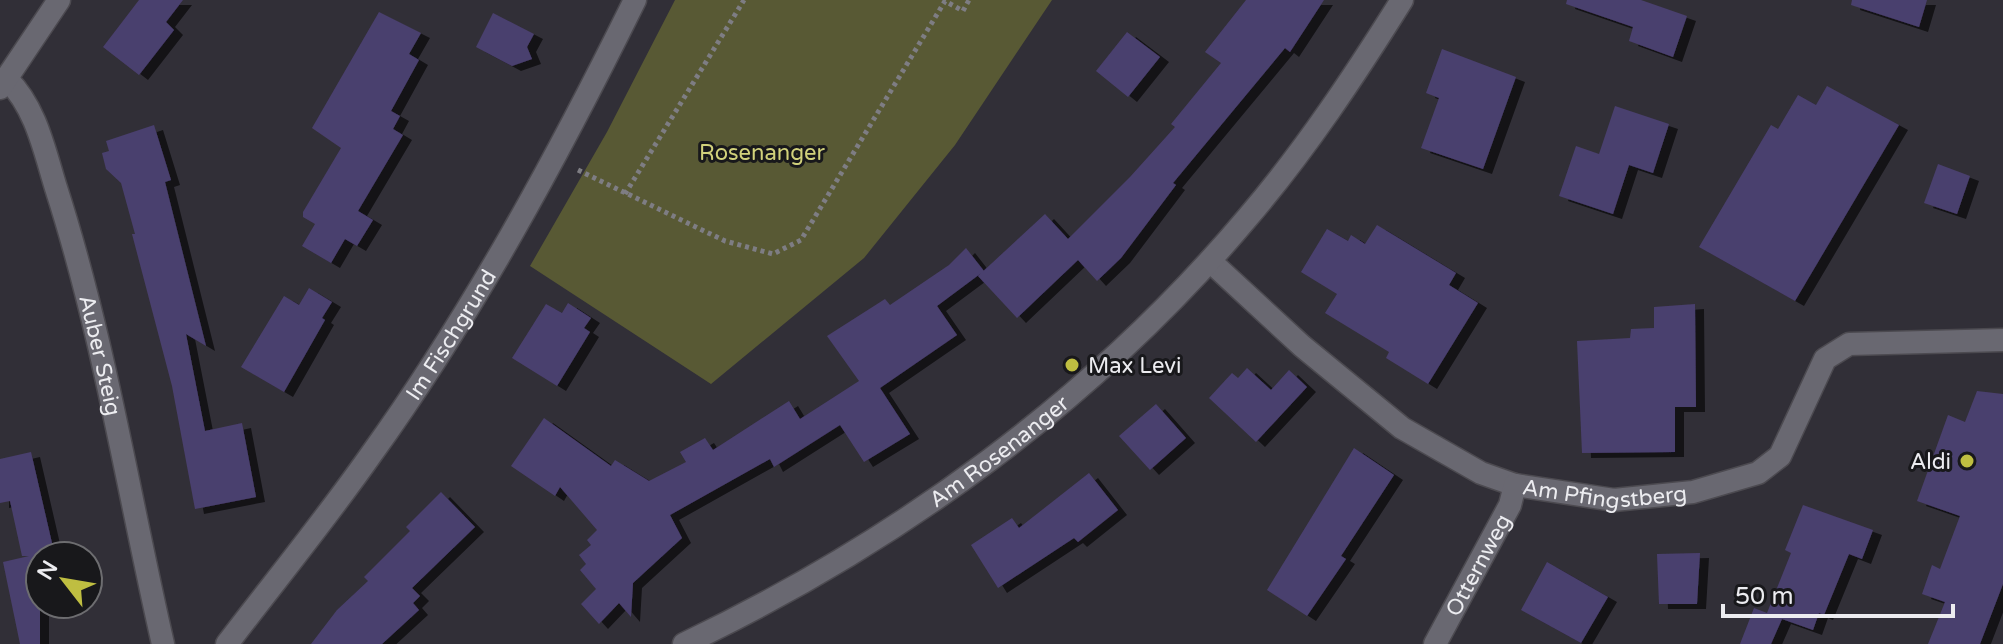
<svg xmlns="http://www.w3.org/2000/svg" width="2003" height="644" font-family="'Varela Round',sans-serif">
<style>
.green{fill:#585934}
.building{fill:#4a3f6e;filter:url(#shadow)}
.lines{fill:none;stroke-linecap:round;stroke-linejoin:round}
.minor-casing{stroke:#4c4a50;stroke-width:25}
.path{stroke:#7e7d83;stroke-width:5;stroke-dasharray:4 4;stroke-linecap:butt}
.minor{stroke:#696871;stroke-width:22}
.poi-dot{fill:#bfbe41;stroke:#18181b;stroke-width:3}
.labels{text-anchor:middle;stroke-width:6;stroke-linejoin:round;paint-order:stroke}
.park-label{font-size:22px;fill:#d1d17b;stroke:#18181b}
.street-label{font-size:22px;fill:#ececf0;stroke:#18181b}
.poi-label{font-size:22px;fill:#ececf0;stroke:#18181b;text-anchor:start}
</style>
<defs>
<filter id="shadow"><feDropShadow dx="9" dy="5" stdDeviation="0" flood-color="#0009"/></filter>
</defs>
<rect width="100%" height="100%" fill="#312f37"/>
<path class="green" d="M675 0H1052L955 145 864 258 711 384 530 266 607 132Z"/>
<path class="building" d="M139 0H183L166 22 174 30 139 75 103 47Z
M1246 0H1324L1290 52 1285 48 1173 183 1176 185 1121 258 1097 281 1078 260 1017 318 978 276 1045 214 1068 239 1130 177 1175 127 1171 124 1221 63 1205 52Z
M1567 0H1641L1687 16 1673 57 1629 41 1633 27 1566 4Z
M1852 0H1927L1919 27 1851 5Z
M379 12 421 33 409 54 419 60 391 111 400 116 393 129 403 135 358 211 373 220 357 246 345 239 331 263 302 246 315 224 303 217V212L341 148 312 128Z
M493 13 534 34 527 47 532 59 512 66 476 47Z
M1127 32 1160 57 1128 97 1096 71Z
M1442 49 1516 77 1483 169 1421 148 1439 98 1426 93Z
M1827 86 1899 125 1795 301 1699 247 1771 125 1778 129 1798 95 1816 105Z
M1615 106 1669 124 1653 173 1629 165 1613 214 1559 196 1576 146 1599 154Z
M154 125 171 180 165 182 206 346 186 334 205 431 242 423 256 497 195 509 172 386 132 234H135L121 183 106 169 102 153 109 151 106 141Z
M1938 164 1970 176 1957 214 1924 203Z
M1377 225 1456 273 1449 285 1478 303 1428 384 1386 358 1389 352 1325 313 1337 294 1301 272 1327 229 1348 241 1351 235 1365 244Z
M966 248 984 271 937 306 957 335 880 388 910 434 864 462 840 425 774 467 770 459 670 515 682 538 633 583 631 617 619 603 599 624 581 604 596 589 580 570 586 564 579 555 591 545 587 540 597 530 560 487 555 496 511 466 544 418 611 466 615 460 649 481 686 462 680 452 705 438 713 450 789 401 800 419 859 381 827 336 885 299 890 305 949 265Z
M309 288 332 302 322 318 325 320 284 392 241 367 284 296 299 305Z
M568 303 591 318 584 328 590 332 557 386 512 358 546 304 562 313Z
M1695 304 1696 407H1675V452L1582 453 1577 341 1630 338 1631 329 1654 328V307Z
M1247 368 1271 390 1289 370 1307 387 1256 442 1209 398 1232 373 1238 378Z
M1977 391 2003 394V584L1980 644H1928L1945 602 1922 594 1932 565 1940 569 1960 516 1917 501 1948 415 1965 422Z
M1156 404 1186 438 1150 470 1119 436Z
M1354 448 1394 475 1341 556 1346 559 1307 616 1267 590Z
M31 452 55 556H40V644H20L3 562 29 556H22L10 501 0 503V459Z
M1089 473 1118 510 1078 542 1074 538 998 588 971 545 1012 518 1019 528Z
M441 492 475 527 412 588 420 596 413 603 419 610 382 644H311L337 610 368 581 364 577 410 531 406 527Z
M1803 505 1873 530 1862 559 1849 554 1824 615 1819 613 1813 630 1782 619 1771 644H1740L1754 608 1767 613 1791 553 1785 550Z
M1700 553 1697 604H1659L1657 554Z
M1547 562 1608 597 1581 643 1521 610Z"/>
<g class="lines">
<g class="minor-casing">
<g id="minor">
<path id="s1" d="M7 79C36 108 44 149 56 188 104 337 128 492 163 644"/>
<path d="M0 88 59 0"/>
<path id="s2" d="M1210 261 1302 346 1402 428 1481 473 1515 485 1614 500 1693 492 1758 473 1780 456 1825 359 1849 344 2003 340"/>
<path id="s3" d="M227 644C275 581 325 520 370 456 473 313 557 158 635 0"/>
<path id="s4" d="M684 644C898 542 1095 399 1248 217 1306 149 1355 75 1402 0"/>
<path id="s5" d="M1435 644 1510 505 1515 485"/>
</g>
</g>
<path class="path" d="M578 170 725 241 773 254 801 240 945 1 963 11 969 0
M625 194 744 0"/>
<use href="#minor" class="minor"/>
</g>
<g class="poi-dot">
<circle cx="1072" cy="365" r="8"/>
<circle cx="1967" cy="461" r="8"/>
</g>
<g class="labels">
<g class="park-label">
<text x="762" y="160">Rosenanger</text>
</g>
<g class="street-label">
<text dy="8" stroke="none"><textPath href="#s3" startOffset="382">Im Fischgrund</textPath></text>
<text dy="8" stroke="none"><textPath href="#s1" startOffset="294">Auber Steig</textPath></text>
<text dy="8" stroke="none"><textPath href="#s4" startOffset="370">Am Rosenanger</textPath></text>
<text dy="8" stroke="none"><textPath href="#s2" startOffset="472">Am Pfingstberg</textPath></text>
<text dy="8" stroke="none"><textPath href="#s5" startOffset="90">Otternweg</textPath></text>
</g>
<g class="poi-label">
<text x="1088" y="373">Max Levi</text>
<text x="1951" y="469" text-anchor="end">Aldi</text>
</g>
</g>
<g transform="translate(64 580) rotate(301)"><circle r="38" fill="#18181b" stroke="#6d6d70" stroke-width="2"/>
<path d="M0-6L14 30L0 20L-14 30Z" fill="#bfbe41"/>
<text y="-12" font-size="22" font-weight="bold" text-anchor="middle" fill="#ececf0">N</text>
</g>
<path d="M1723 604v12h230v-12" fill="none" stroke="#ececf0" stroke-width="4"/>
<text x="1735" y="604" font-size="24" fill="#ececf0" stroke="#18181b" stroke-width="6" paint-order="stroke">50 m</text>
</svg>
